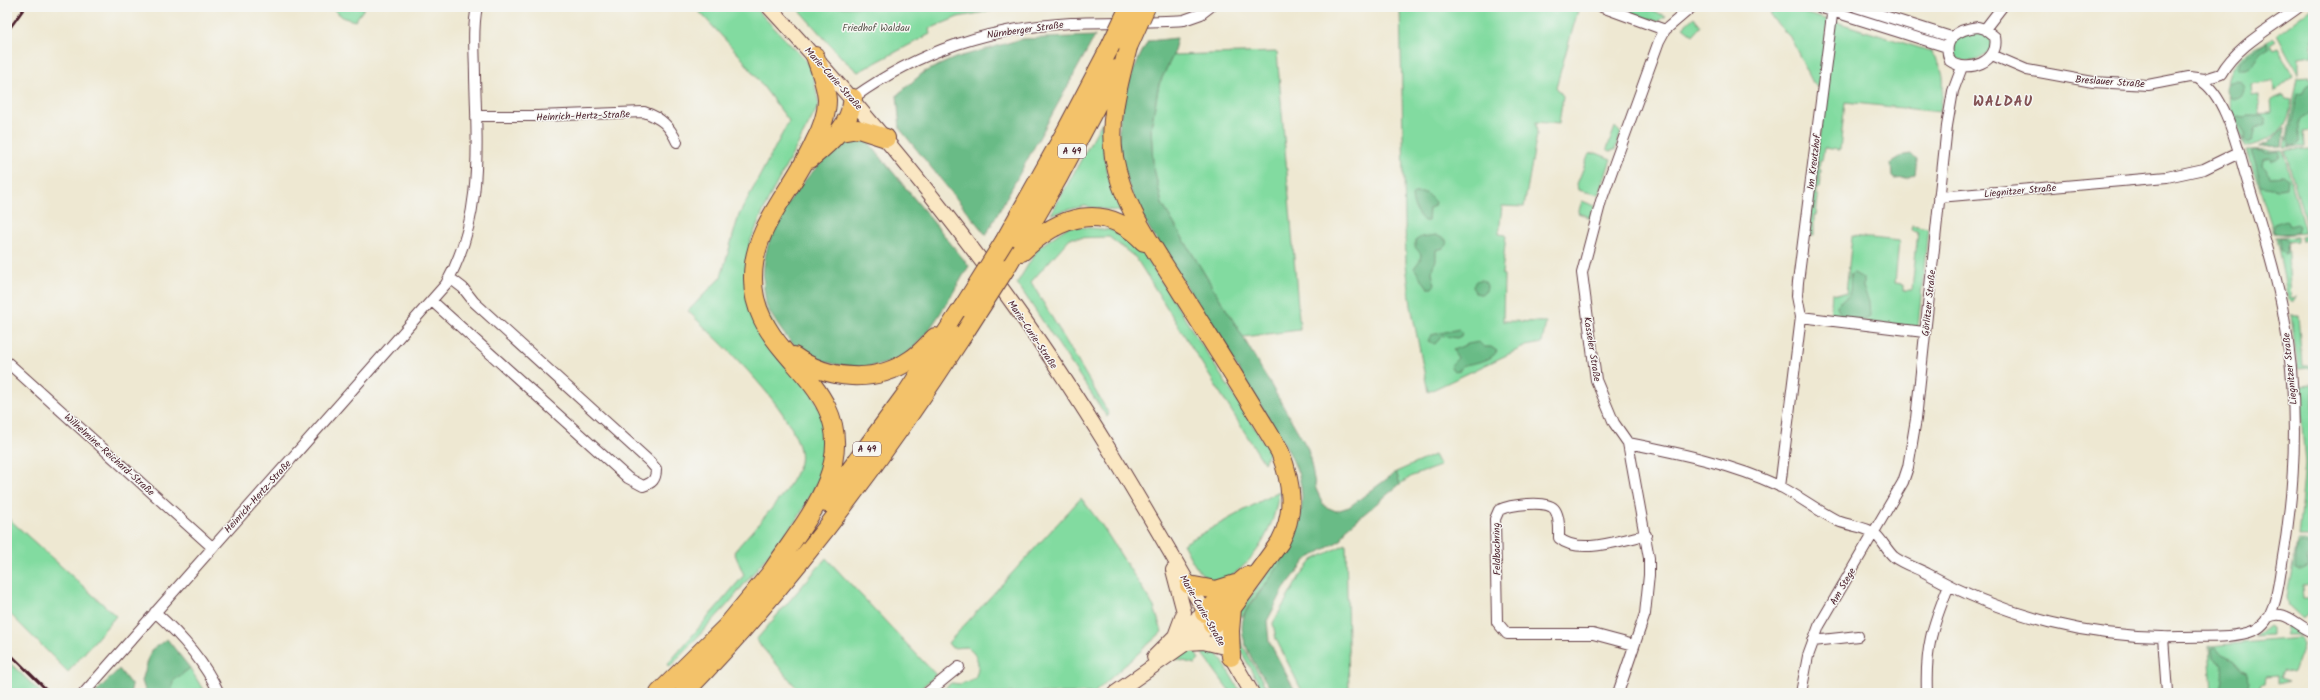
<svg xmlns="http://www.w3.org/2000/svg" width="2320" height="700" font-family="Kalam,sans-serif">
<style>
.green{fill:#82dba0;stroke:#667d66}
.forest{fill:#69bb86;stroke:#5a6d58}
.lines{fill:none;stroke-linecap:round;stroke-linejoin:round}
.street-casing{stroke:#633d44;stroke-width:12}
.secondary-casing{stroke:#633d44;stroke-width:16}
.highway-casing{stroke:#633d44;stroke-width:20}
.street{stroke:#fff;stroke-width:10}
.secondary{stroke:#fae7c3;stroke-width:14}
.highway{stroke:#f3c26a;stroke-width:18}
.rail{stroke:#4a1f2b;stroke-width:2.5}
.highway-bridge-casing{stroke:#633d44;stroke-width:20;stroke-linecap:butt}
.highway-bridge{stroke:#f3c26a;stroke-width:18}
.labels{text-anchor:middle;stroke-width:3;stroke-linejoin:round;paint-order:stroke}
.shield{fill:#f6f6f2;stroke:#7e6067;stroke-width:1}
.shield-label{font-size:9px;font-weight:bold;fill:#4a1f2b}
.park-label{font-size:10px;fill:#5b574e;stroke:#f6f6f2}
.street-label{font-size:10px;fill:#4a1f2b;stroke:#f6f6f2}
.district-label{font-size:14px;font-weight:bold;letter-spacing:1px;fill:#835254;stroke:#f6f6f2}
</style>
<rect width="100%" height="100%" fill="#f6f6f2"/>
<filter id="ink" filterUnits="userSpaceOnUse"><feTurbulence type="fractalNoise" baseFrequency=".025" numOctaves="2"/><feDisplacementMap in="SourceGraphic" scale="8" xChannelSelector="R" yChannelSelector="G"/><feConvolveMatrix kernelMatrix="1 2 1 2 8 2 1 2 1" color-interpolation-filters="sRGB"/></filter>
<filter id="wash" filterUnits="userSpaceOnUse"><feTurbulence type="fractalNoise" baseFrequency=".012" numOctaves="4" result="noise"/><feDisplacementMap in="SourceGraphic" scale="16" xChannelSelector="R" yChannelSelector="G"/><feGaussianBlur stdDeviation="0.9" result="paint"/><feColorMatrix in="noise" values="0 0 0 0 0 0 0 0 0 0 0 0 0 0 0 0 0 1.4 0 .05"/><feComposite in="paint" operator="in"/></filter>
<g filter="url(#wash)">
<rect width="100%" height="100%" fill="#eee8d2"/>
<path class="green" d="M330 7H365L355 21 344 18Z
M695 7H754L811 66 819 105 770 196 750 242 746 274 813 395 826 424V468L798 518 729 603 670 667 667 665 744 575 734 552C753 528 789 494 799 466 814 426 715 338 688 311L721 277 739 215 789 121 741 57Z
M796 7H1013L958 17 929 29 930 34 858 72 842 58Z
M1400 7H1579L1556 87 1563 96 1559 124 1536 122 1537 134 1524 207 1502 206 1499 234 1506 235 1502 274 1504 275 1503 321 1546 322 1542 343 1526 346 1428 392 1411 306 1406 264Z
M1614 7H1639L1666 16 1658 22Z
M1773 7H1783L1828 20 1819 88 1813 83 1790 37 1770 16Z
M2313 7V56L2298 58V74L2277 35Z
M1694 17 1701 26 1693 35 1683 27Z
M1833 21 1930 51C1949 73 1943 85 1940 112L1845 102 1840 150 1824 148 1822 161H1820L1819 168 1821 169 1819 188H1816V196L1818 197 1816 215H1814V236H1808Z
M1976 32 1986 33 1991 41 1990 50C1980 60 1965 65 1953 56L1951 48 1956 39Z
M2273 38 2276 41 2270 45 2273 50 2278 48 2293 76 2274 92 2273 81 2251 84 2252 96 2259 95 2258 114 2272 113 2271 100 2283 95 2286 99 2292 100C2290 107 2290 115 2287 121 2281 137 2260 143 2246 147 2225 92 2208 68 2273 38Z
M1277 52 1300 330 1243 337 1162 204 1153 164 1151 127 1159 84 1173 55Z
M2310 76V79H2313V130L2304 131 2305 147H2285L2298 77Z
M1102 122C1103 160 1106 177 1122 212L1084 206 1051 214Z
M1615 127 1621 133 1615 150 1610 151 1607 149Z
M2313 149V217L2309 218 2310 232H2308L2285 150Z
M2283 150 2305 233H2304L2281 235 2274 233 2247 151Z
M1596 153 1611 159 1599 195 1578 190 1577 184 1589 154Z
M1582 201 1595 206 1591 218 1578 213Z
M1912 225 1928 228 1918 327 1830 318 1832 293 1846 294 1852 236 1899 241 1895 283 1904 284V290H1912L1918 231 1911 230Z
M1069 226 1112 230 1142 251 1269 451 1264 463 1136 258 1109 237 1070 238 1031 282 1109 414 1107 417 1017 283 1039 247Z
M2313 235V278L2310 240 2302 241 2301 237Z
M2298 237V241L2287 242 2291 298 2297 297 2295 301H2290L2288 299 2276 238Z
M2291 315H2298L2302 366H2311V368L2298 369Z
M2313 385V537H2298L2305 464 2299 386Z
M1434 455 1440 466 1412 476 1400 484 1396 472Z
M1279 491C1274 530 1256 562 1222 582 1198 579 1194 563 1183 544Z
M1081 498 1103 527 1147 596 1154 607 1162 632 1094 693H939L951 683 961 684 975 678C981 664 978 656 967 647L952 648 948 643Z
M8 518 116 616 68 672 7 611Z
M1295 535C1286 567 1257 589 1242 617L1239 613Z
M2297 542H2313V584L2302 585 2303 599H2313V605L2302 619 2289 607 2287 596Z
M1346 544 1349 693H1303L1276 639 1273 623 1300 576 1313 560Z
M826 558 936 675 915 693H801L756 640Z
M2288 624 2303 634V635H2285Z
M2269 626 2272 628V636L2255 637Z
M1239 637 1241 642 1269 693H1264L1237 644Z
M2298 638 2302 640 2303 646 2293 673 2283 670 2280 678 2289 681 2277 684V676L2266 677 2265 683 2260 684 2261 691 2254 693H2212L2209 646Z
M1196 645 1217 652 1241 693H1231Z
M1193 647 1199 660 1195 664 1175 659Z
M7 660 41 693H7Z
M190 668 205 693H171L173 681Z"/>
<path class="forest" d="M1095 36 986 235 900 129 897 95 924 72 955 58 1022 39Z
M1177 38 1173 55 1159 84 1151 127 1153 164 1162 204 1243 337 1308 449 1316 489 1324 506 1336 511 1349 507 1396 472 1400 484 1346 529 1341 540 1307 559 1284 589 1267 621 1269 641 1296 693H1273C1260 670 1232 638 1246 611 1275 571 1313 530 1299 476 1296 466 1291 457 1287 448 1256 398 1225 348 1194 298 1165 252 1124 201 1119 145 1117 108 1130 73 1148 41Z
M2266 42 2268 43 2269 48C2266 50 2263 51 2261 53 2255 62 2249 74 2237 69L2239 62Z
M2226 90a9 9 0 1 1 18 0a9 9 0 1 1-18 0Z
M2313 81V109L2300 120V143L2296 145 2290 146 2288 139 2297 98 2298 94 2304 93 2306 87Z
M2248 115H2261L2265 118V124L2255 128 2252 141 2248 143 2244 139 2245 133 2236 118 2238 116 2246 117Z
M2285 128 2283 146 2258 147 2268 143Z
M850 138 866 139 969 266C952 293 926 345 898 359 878 369 850 368 830 363 804 356 790 345 776 322 773 317 769 312 767 307 765 302 765 294 764 289 757 229 805 172 850 138Z
M2254 151 2267 153 2280 151V157L2276 160 2272 161 2270 158 2263 159 2262 165 2266 169 2269 177 2283 176 2288 179 2287 188 2278 189 2260 186 2256 164 2251 153Z
M1911 154 1917 160 1915 174 1907 178 1894 179 1892 177 1891 163 1904 155Z
M1414 193H1426L1435 202 1434 206 1429 209 1428 221H1424C1416 214 1413 206 1412 196Z
M2286 220 2289 226 2296 224 2299 227 2297 233 2278 234 2274 231V224Z
M1436 235 1446 240 1447 245 1444 248 1436 250V261C1430 269 1432 275 1435 284L1432 288H1428L1414 268 1420 260 1421 254 1415 247V241L1421 237Z
M2283 238 2289 242 2285 254 2280 251 2279 239Z
M1854 273 1863 278V287L1869 302 1870 317C1860 324 1837 318 1837 305 1841 301 1845 299 1847 297 1853 291 1849 281 1851 274Z
M1473 287a7 7 0 1 1 14 0a7 7 0 1 1-14 0Z
M1459 329 1462 332 1461 336 1457 338 1442 336 1435 344 1428 341 1431 335Z
M1479 342 1484 347H1491L1497 351C1490 363 1473 362 1462 366L1460 370 1454 371 1450 366 1458 358 1453 350 1468 344Z
M2300 544 2312 545 2313 552 2307 559 2309 566C2306 570 2300 571 2295 569L2297 546Z
M167 639 190 668 173 681 171 693H146L142 681 151 650Z
M2215 647 2222 655 2233 660 2242 670 2248 673 2249 683 2243 693H2219C2222 682 2223 675 2222 665 2213 660 2211 658 2211 648Z
M119 669 132 686 130 693H95Z"/>
</g>
<g filter="url(#ink)">
<g class="lines">
<g class="street-casing">
<path id="street" d="M1602 7 1665 30
M1819 7 1947 47
M1856 7 1951 37
M1978 27 1985 29 1995 37C2000 62 1968 74 1950 61 1941 39 1958 29 1978 27Z
M1985 29 2002 7
M1992 55 2027 70 2093 82 2148 85 2189 77 2205 79 2221 74C2236 46 2274 26 2299 7
M853 98C920 50 989 28 1071 23 1109 21 1147 23 1184 20L1201 14 1210 7
M476 116H537L644 112C661 118 669 125 677 142
M1939 197 2167 177 2204 169 2239 152
M432 301 628 478 643 486C652 483 656 480 656 469L649 461 474 302 463 288 450 278
M1801 317 1924 332
M7 362 212 547
M1628 443C1679 453 1732 464 1779 486 1799 496 1818 511 1838 521 1849 526 1864 526 1874 533 1882 539 1886 550 1894 557 1903 564 1917 568 1928 574 2005 617 2092 639 2180 637 2203 636 2234 639 2255 630 2275 620 2278 588 2281 569 2297 482 2299 393 2282 306 2273 261 2258 217 2245 173 2237 146 2225 94 2200 80
M1780 487 1801 317 1797 296 1798 282 1833 7
M155 612C181 635 204 661 219 693
M2267 618C2285 607 2296 626 2313 632
M2163 637 2167 693
M1813 641 1858 636
M1634 645 1593 634H1507L1497 622 1495 519 1499 510C1509 505 1548 499 1555 510 1560 518 1559 529 1559 538 1579 556 1623 539 1646 535
M84 693 446 284C483 219 477 149 475 77 475 54 472 29 477 7
M927 693 959 667
M1618 693 1645 614 1649 575V558L1628 443 1614 423 1596 380 1582 273 1601 201 1659 41 1665 30 1692 7
M1801 693 1808 656 1819 626 1903 482 1908 467 1916 419 1947 126 1953 91 1962 67
M1927 693C1925 648 1932 627 1949 585"/>
</g>
<g class="secondary-casing">
<path id="secondary" d="M769 7C856 101 938 199 1013 304 1102 427 1175 562 1252 693
M1173 570 1184 612 1175 636
M1187 643 1203 642 1224 647
M1154 657 1175 636 1204 613
M1115 693 1212 625"/>
</g>
<g class="highway-casing">
<path id="highway" d="M1128 47C1119 83 1108 120 1114 157 1122 203 1149 241 1173 279 1209 337 1246 394 1280 452 1292 483 1296 512 1280 542L1232 608 1212 625
M841 132 858 129 886 138
M810 159C831 142 850 126 853 98
M1005 240 1066 131 1109 49
M1022 252C1058 216 1104 200 1144 242
M1006 268 1058 178 1116 69
M794 356C828 380 875 384 910 360 920 354 927 345 935 337
M826 503 906 394 963 307
M770 574C801 526 856 468 827 408 817 387 800 370 785 352 767 331 753 308 753 279 752 227 794 189 814 143 821 130 827 116 827 100 826 85 820 70 815 56
M1189 585 1216 590 1235 584
M1204 613 1247 576
M1231 657 1230 631 1232 608
M659 693 726 627 778 564
M684 693C791 583 882 460 965 332"/>
</g>
<use href="#street" class="street"/>
<use href="#secondary" class="secondary"/>
<use href="#highway" class="highway"/>
<path class="rail" d="M7 32 25 7
M7 651 50 693"/>
<g class="highway-bridge-casing">
<path id="highway-bridge" d="M1128 47 1146 7
M1109 49 1129 7
M963 307 1005 240
M965 332 1006 268"/>
</g>
<use href="#highway-bridge" class="highway-bridge"/>
</g>
</g>
<g class="labels">
<g class="shield">
<rect x="1058" y="144" width="28" height="14" rx="3"/>
<rect x="853" y="442" width="28" height="14" rx="3"/>
</g>
<g class="shield-label">
<text x="1072" y="154">A 49</text>
<text x="867" y="452">A 49</text>
</g>
<g class="park-label">
<text x="876" y="31">Friedhof Waldau</text>
</g>
<g class="street-label">
<text transform="translate(1025 29) rotate(-8)" y="4">Nürnberger Straße</text>
<text transform="translate(834 78) rotate(48)" y="4">Marie-Curie-Straße</text>
<text transform="translate(2110 81) rotate(4)" y="4">Breslauer Straße</text>
<text transform="translate(583 115) rotate(-2)" y="4">Heinrich-Hertz-Straße</text>
<text transform="translate(1813 162) rotate(-83)" y="4">Im Kreutzhof</text>
<text transform="translate(2020 190) rotate(-5)" y="4">Liegnitzer Straße</text>
<text transform="translate(1928 303) rotate(-84)" y="4">Görlitzer Straße</text>
<text transform="translate(1033 334) rotate(56)" y="4">Marie-Curie-Straße</text>
<text transform="translate(1593 349) rotate(81)" y="4">Kasseler Straße</text>
<text transform="translate(2289 369) rotate(-96)" y="4">Liegnitzer Straße</text>
<text transform="translate(110 454) rotate(42)" y="4">Wilhelmine-Reichard-Straße</text>
<text transform="translate(257 496) rotate(-48)" y="4">Heinrich-Hertz-Straße</text>
<text transform="translate(1496 549) rotate(-91)" y="4">Feldbachring</text>
<text transform="translate(1842 586) rotate(-60)" y="4">Am Stege</text>
<text transform="translate(1203 610) rotate(60)" y="4">Marie-Curie-Straße</text>
</g>
<g class="district-label">
<text x="2003" y="106">WALDAU</text>
</g>
</g>
<rect width="2320" height="700" fill="none" stroke="#f6f6f2" stroke-width="24"/>
</svg>
